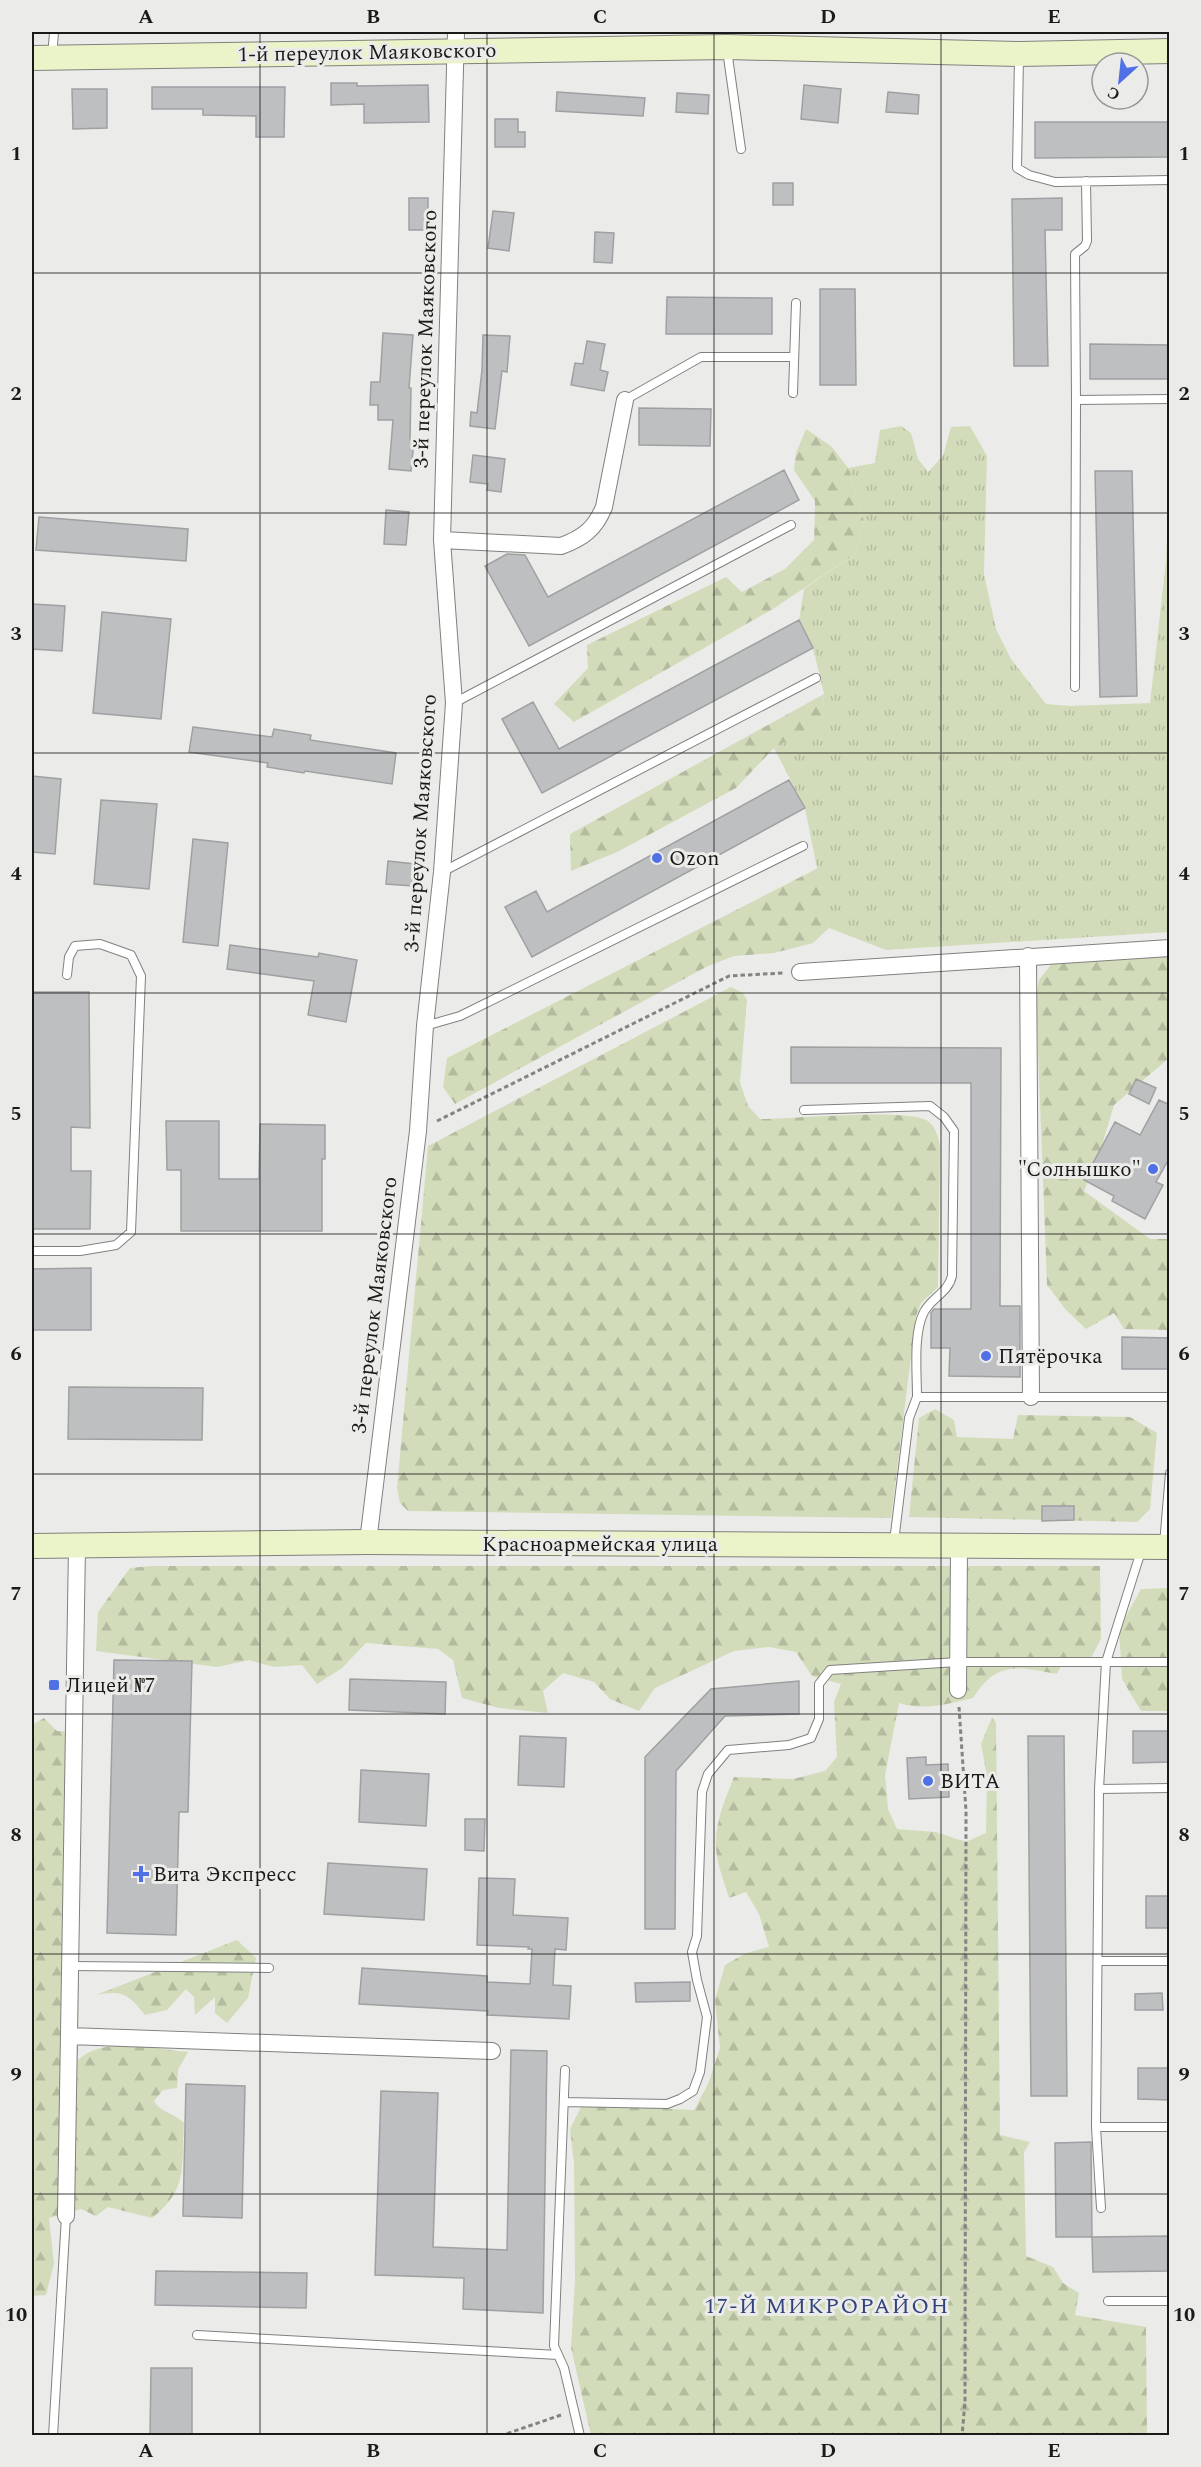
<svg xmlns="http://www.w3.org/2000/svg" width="1201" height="2467" font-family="Spectral,serif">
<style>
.grass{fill:url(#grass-tufts)}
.forest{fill:url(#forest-firs)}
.building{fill:#bdbfc1;stroke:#9fa0a2;stroke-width:1.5}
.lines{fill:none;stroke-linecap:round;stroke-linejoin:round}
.lane-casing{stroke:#80817e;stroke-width:10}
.street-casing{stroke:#80817e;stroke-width:18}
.secondary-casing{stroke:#80817e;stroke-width:26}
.path{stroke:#838381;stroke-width:3;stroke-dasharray:4.5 3;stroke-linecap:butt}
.lane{stroke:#fff;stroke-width:8}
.street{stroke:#fff;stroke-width:16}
.secondary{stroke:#ebf4c8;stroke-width:24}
.grid{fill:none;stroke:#1a1a19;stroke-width:1.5;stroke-opacity:0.55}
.poi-dot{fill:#5070e5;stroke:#ebece9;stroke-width:2}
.labels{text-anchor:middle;stroke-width:6;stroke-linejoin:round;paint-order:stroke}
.street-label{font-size:21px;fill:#1a1a19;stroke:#ebece9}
.poi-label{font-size:21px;fill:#1a1a19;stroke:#ebece9;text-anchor:start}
.neighbourhood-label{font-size:22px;letter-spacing:1.5px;fill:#31437c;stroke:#ebece9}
.neatline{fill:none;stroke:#1a1a19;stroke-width:2}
.grid-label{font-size:20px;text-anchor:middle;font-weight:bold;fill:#1a1a19}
</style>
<defs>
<pattern id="grass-tufts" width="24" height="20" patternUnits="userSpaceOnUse" patternTransform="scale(1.5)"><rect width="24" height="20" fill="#d2dcba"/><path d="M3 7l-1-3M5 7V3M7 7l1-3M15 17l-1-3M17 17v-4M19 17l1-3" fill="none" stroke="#b4bc9f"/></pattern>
<pattern id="forest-firs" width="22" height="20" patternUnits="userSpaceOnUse" patternTransform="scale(1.5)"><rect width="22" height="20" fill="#d2dcba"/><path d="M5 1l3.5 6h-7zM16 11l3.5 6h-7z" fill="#b4bc9f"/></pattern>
</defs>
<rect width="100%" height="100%" fill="#ebece9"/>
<path class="grass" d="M901 426 911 433 918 459 928 472 943 456 951 427 970 426 987 456 984 574 996 629 1011 659 1046 704 1070 706 1150 703 1166 561 1169 492V932L886 950 829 928 805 808 774 748 822 721 824 694 813 648 799 620 804 589 855 554 864 521 848 468 875 463 880 430Z"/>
<path class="forest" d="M806 429 832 447 848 468 864 521 855 554 773 609 574 722 554 704 588 668 587 645 726 577 742 592 785 569 814 540 815 501 794 470 796 453Z
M824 694 822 722 774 748 736 788 617 852 571 871 570 834Z
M818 868 829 928 813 943 774 953 734 956 706 967 455 1104 443 1087 447 1058Z
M1169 957V1058L1114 1105 1098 1158 1084 1191 1150 1239H1169V1330L1124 1329 1114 1313 1086 1329 1066 1310 1047 1285 1036 998 1039 980 1053 962Z
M731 987 743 993 747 1000 740 1082 748 1106 760 1119C792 1119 904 1108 926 1120 936 1125 938 1137 940 1147L938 1287 921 1303 916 1316 891 1518 408 1511 400 1503 397 1488 428 1146Z
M935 1409 954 1420 957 1437 1013 1439 1018 1415 1130 1417 1157 1433 1150 1509 1137 1522 909 1517 919 1418Z
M151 1566H1100L1101 1639 1091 1658H1065L1057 1674C1018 1667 997 1660 973 1698 948 1704 924 1711 899 1703L885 1775 888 1809 897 1829 936 1832 966 1842 986 1833 987 1776 981 1744 992 1717 996 1723 1000 2135 1030 2142 1024 2152 1026 2256 1053 2267 1063 2283 1079 2293 1075 2315 1146 2327 1147 2435H591L571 2348 575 2279 574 2164 570 2129 584 2101 627 2107 694 2110 708 2084 720 2048 715 2000 725 1965 746 1953 769 1947 759 1914 746 1892 729 1898C724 1881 715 1860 716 1842 716 1820 726 1797 734 1777L793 1779 825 1771 837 1757 834 1702 841 1684 812 1676 796 1652 769 1647 734 1651 655 1688 639 1711 610 1699 594 1682 563 1673 543 1691 548 1713 499 1708 462 1698 453 1660 438 1649 366 1643 342 1668 317 1684 302 1665 274 1667 249 1660 217 1667 96 1651 98 1612 130 1568Z
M1169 1588V1711H1141L1122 1679 1119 1629 1141 1589Z
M44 1718 57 1731 80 1732 78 2060C104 2035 155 2049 188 2052L178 2070 177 2088 163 2090 154 2101C161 2113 173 2112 184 2123 181 2166 189 2189 152 2218L108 2207 96 2216 81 2209 49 2218 54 2264 46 2295 32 2296V1725Z
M237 1940 256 1958 248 1998 227 2023 215 2013V1997L195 2015 194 1997 186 1989 167 2010 145 2015C128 1994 123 1990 96 1995Z"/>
<path class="building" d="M331 83H357V86L428 85 429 122 364 123V104L331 105Z
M804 85 841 89 838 123 801 119Z
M152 87H285L284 137H256V116L203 115V109H152Z
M72 89H107V128L73 129Z
M557 92 645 98 643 116 556 111Z
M888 92 919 95 918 114 886 112Z
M677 93 709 95 708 114 676 112Z
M495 119H518V132H525V147H495Z
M1035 122H1170V157L1035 158Z
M773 183H793V205H773Z
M409 198H428V230H409Z
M1062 198V230H1045L1048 366H1014L1012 199Z
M493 211 514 213 509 251 488 248Z
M595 232 614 233 612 263 594 262Z
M820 289H855L856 385H820Z
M667 297 772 298V334H666Z
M383 333 413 335 409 388H411L410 440 414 441 411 471 389 469 393 420H378V405H370L371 382H380Z
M483 335 510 336 507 372 502 371 495 429 470 426 471 412 477 413 482 370Z
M587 341 605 344 600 370 608 372 604 391 571 385 575 363 583 364Z
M1090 344 1170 345V379H1090Z
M639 408 711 409 710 446 639 445Z
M473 455 505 459 501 492 487 490 488 484 470 482Z
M784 470 799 500 529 646 485 566 507 554 525 555 548 597Z
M1095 471H1132L1137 696 1100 697Z
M386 510 409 512 406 545 384 544Z
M39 517 188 529 186 561 36 550Z
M32 604 65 606 62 651 32 649Z
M102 612 171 619 161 719 93 713Z
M799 620 813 648 542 793 502 719 533 702 559 749Z
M193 727 272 737 274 729 311 735 310 740 396 753 392 784 305 771 304 773 267 767 268 763 189 752Z
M32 776 61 779 55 854 32 852Z
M789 780 805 808 532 957 505 907 536 891 547 912Z
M101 800 157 804 149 889 94 884Z
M193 839 228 843 218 946 183 942Z
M388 861 415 864 413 886 386 884Z
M230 945 318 957 319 953 357 960 346 1022 308 1015 314 981 227 969Z
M32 992H89L90 1128 71 1127V1171H91L90 1229H32Z
M791 1047 1001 1048 1000 1306H1020V1377L949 1376 950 1348H931V1313L934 1309H971V1083H791Z
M1136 1079 1156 1088 1149 1104 1129 1094Z
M1159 1100 1170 1105V1157L1156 1182 1163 1185 1145 1219 1112 1201 1114 1196 1084 1180 1115 1122 1140 1135Z
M166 1121H219V1179H259L260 1124 325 1125V1159H322V1231H181V1170H167Z
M91 1268V1330H32V1269Z
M1122 1337 1170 1338V1369H1122Z
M69 1387 203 1388 202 1440 68 1439Z
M1042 1506H1074V1520L1042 1521Z
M114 1660 192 1661 188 1812H179L176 1935 107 1933Z
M350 1679 446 1682 445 1714 349 1710Z
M799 1681V1714L725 1716 676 1771 675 1929H645V1757L711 1689Z
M1133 1731H1170V1762L1133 1763Z
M520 1736 566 1738 564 1787 518 1785Z
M1028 1736H1064L1067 2096H1031Z
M926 1757V1765L948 1764 949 1797 909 1799 907 1758Z
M361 1770 429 1774 426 1826 359 1822Z
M465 1819H485L484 1851 465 1850Z
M328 1863 427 1869 424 1920 324 1914Z
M479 1878 515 1879 513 1915 568 1918 566 1950 555 1949 553 1985 571 1986 569 2019 487 2015 488 2011 359 2004 362 1968 487 1976V1982L530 1984 532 1949H528L529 1947 477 1945Z
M1146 1896H1170V1928H1146Z
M690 1982V2001L636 2002 635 1983Z
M1162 1993 1163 2010H1135V1994Z
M511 2050 547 2051 543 2313 463 2309 464 2278 375 2275 381 2091 438 2093 433 2247 507 2250Z
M1138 2068H1170V2100L1138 2099Z
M186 2084 245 2086 242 2218 183 2216Z
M1091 2142 1092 2237H1056L1055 2143Z
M1170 2236V2271L1093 2272 1092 2237Z
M156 2271 307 2273 306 2308 155 2305Z
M151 2368H192V2436H150Z"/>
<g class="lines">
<g class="lane-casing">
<path id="lane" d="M727 50 741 149
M52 57 54 32
M1019 57 1017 168 1029 175 1055 182 1170 180
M1086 181 1087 241 1085 246 1075 254 1076 400 1170 399
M793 393 796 303
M625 400 701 357H794
M1075 687 1076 400
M454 703 791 525
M442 872 816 678
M425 1026 460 1016 803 846
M804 1110 930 1106 944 1117 954 1131 952 1276C948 1293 932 1297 924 1312 913 1333 917 1372 917 1397
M32 1251H80L116 1245 131 1232 141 976 131 955 100 944 75 946 69 957 67 975
M894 1542 909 1418 917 1397H1170
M1164 1544 1170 1473
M1099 1789 1170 1788
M1098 1961H1170
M70 1966 269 1968
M565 2070 554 2346 564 2368 580 2436
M564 2102 667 2104 680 2099 693 2091 700 2072 707 2017 697 1980 692 1952 697 1936 702 1792 708 1774 728 1750 789 1745 811 1738 819 1719V1684L830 1670 958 1662H1170
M1096 2127H1170
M1101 2208 1096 2127 1099 1789 1106 1662 1142 1548
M1108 2301H1170
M197 2335 558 2355
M53 2436 66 2216"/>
</g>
<g class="street-casing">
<path id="street" d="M442 540 561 546C583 538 595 529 604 507L625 400
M1028 956 1031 1397
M800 972 1170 948
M368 1542 418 1131 425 1026 442 872 454 703 442 540 456 32
M958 1690 959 1546
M69 2036 492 2051
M66 2216 77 1546"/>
</g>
<g class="secondary-casing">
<path id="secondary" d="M32 58 727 47 1019 54 1170 51
M32 1546 368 1542 1170 1547"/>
</g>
<path class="path" d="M437 1121 729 976 783 973
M959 1707 966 1811 965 2402 962 2436
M500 2436 561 2415"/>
<use href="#lane" class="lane"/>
<use href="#street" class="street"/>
<use href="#secondary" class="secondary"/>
</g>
<path class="grid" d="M260 32V2436M487 32V2436M714 32V2436M941 32V2436M32 273H1170M32 513H1170M32 753H1170M32 993H1170M32 1234H1170M32 1474H1170M32 1714H1170M32 1954H1170M32 2194H1170"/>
<g class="poi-dot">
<circle cx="657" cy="858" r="6"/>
<circle cx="1153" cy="1169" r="6"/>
<circle cx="986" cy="1356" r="6"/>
<rect x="48" y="1679" width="12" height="12" rx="3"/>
<circle cx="928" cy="1781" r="6"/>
<path d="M138 1865h6v6h6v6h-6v6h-6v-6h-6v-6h6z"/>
</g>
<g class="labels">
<g class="street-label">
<text transform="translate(367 52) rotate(-1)" y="7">1-й переулок Маяковского</text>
<text transform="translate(425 339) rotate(-88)" y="7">3-й переулок Маяковского</text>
<text transform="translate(420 823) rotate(-86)" y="7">3-й переулок Маяковского</text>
<text transform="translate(374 1305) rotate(-83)" y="7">3-й переулок Маяковского</text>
<text x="600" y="1551">Красноармейская улица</text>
</g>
<g class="poi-label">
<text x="669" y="865">Ozon</text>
<text x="1141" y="1176" text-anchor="end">"Солнышко"</text>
<text x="998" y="1363">Пятёрочка</text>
<text x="66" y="1692">Лицей №7</text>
<text x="940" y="1788">ВИТА</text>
<text x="153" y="1881">Вита Экспресс</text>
</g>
<g class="neighbourhood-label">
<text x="827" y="2313">17-Й МИКРОРАЙОН</text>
</g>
</g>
<rect width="1201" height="2467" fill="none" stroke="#ebece9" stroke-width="66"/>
<g transform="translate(1120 81) rotate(207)"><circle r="28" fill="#ebece9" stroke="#979896" stroke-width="1.5"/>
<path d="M0-4.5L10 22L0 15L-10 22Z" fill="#5070e5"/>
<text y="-9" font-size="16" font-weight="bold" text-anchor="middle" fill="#1a1a19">С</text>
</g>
<rect x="33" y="33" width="1135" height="2401" class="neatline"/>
<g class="grid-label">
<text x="146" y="23">A</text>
<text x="373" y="23">B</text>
<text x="600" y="23">C</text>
<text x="828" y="23">D</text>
<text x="1054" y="23">E</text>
<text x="16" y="160">1</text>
<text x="1184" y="160">1</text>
<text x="16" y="400">2</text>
<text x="1184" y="400">2</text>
<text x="16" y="640">3</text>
<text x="1184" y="640">3</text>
<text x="16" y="880">4</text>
<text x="1184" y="880">4</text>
<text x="16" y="1120">5</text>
<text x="1184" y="1120">5</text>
<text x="16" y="1360">6</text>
<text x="1184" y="1360">6</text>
<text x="16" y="1600">7</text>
<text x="1184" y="1600">7</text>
<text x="16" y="1841">8</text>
<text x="1184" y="1841">8</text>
<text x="16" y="2081">9</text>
<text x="1184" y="2081">9</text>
<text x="16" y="2321">10</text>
<text x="1184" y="2321">10</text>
<text x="146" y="2457">A</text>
<text x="373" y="2457">B</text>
<text x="600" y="2457">C</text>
<text x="828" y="2457">D</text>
<text x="1054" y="2457">E</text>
</g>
</svg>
